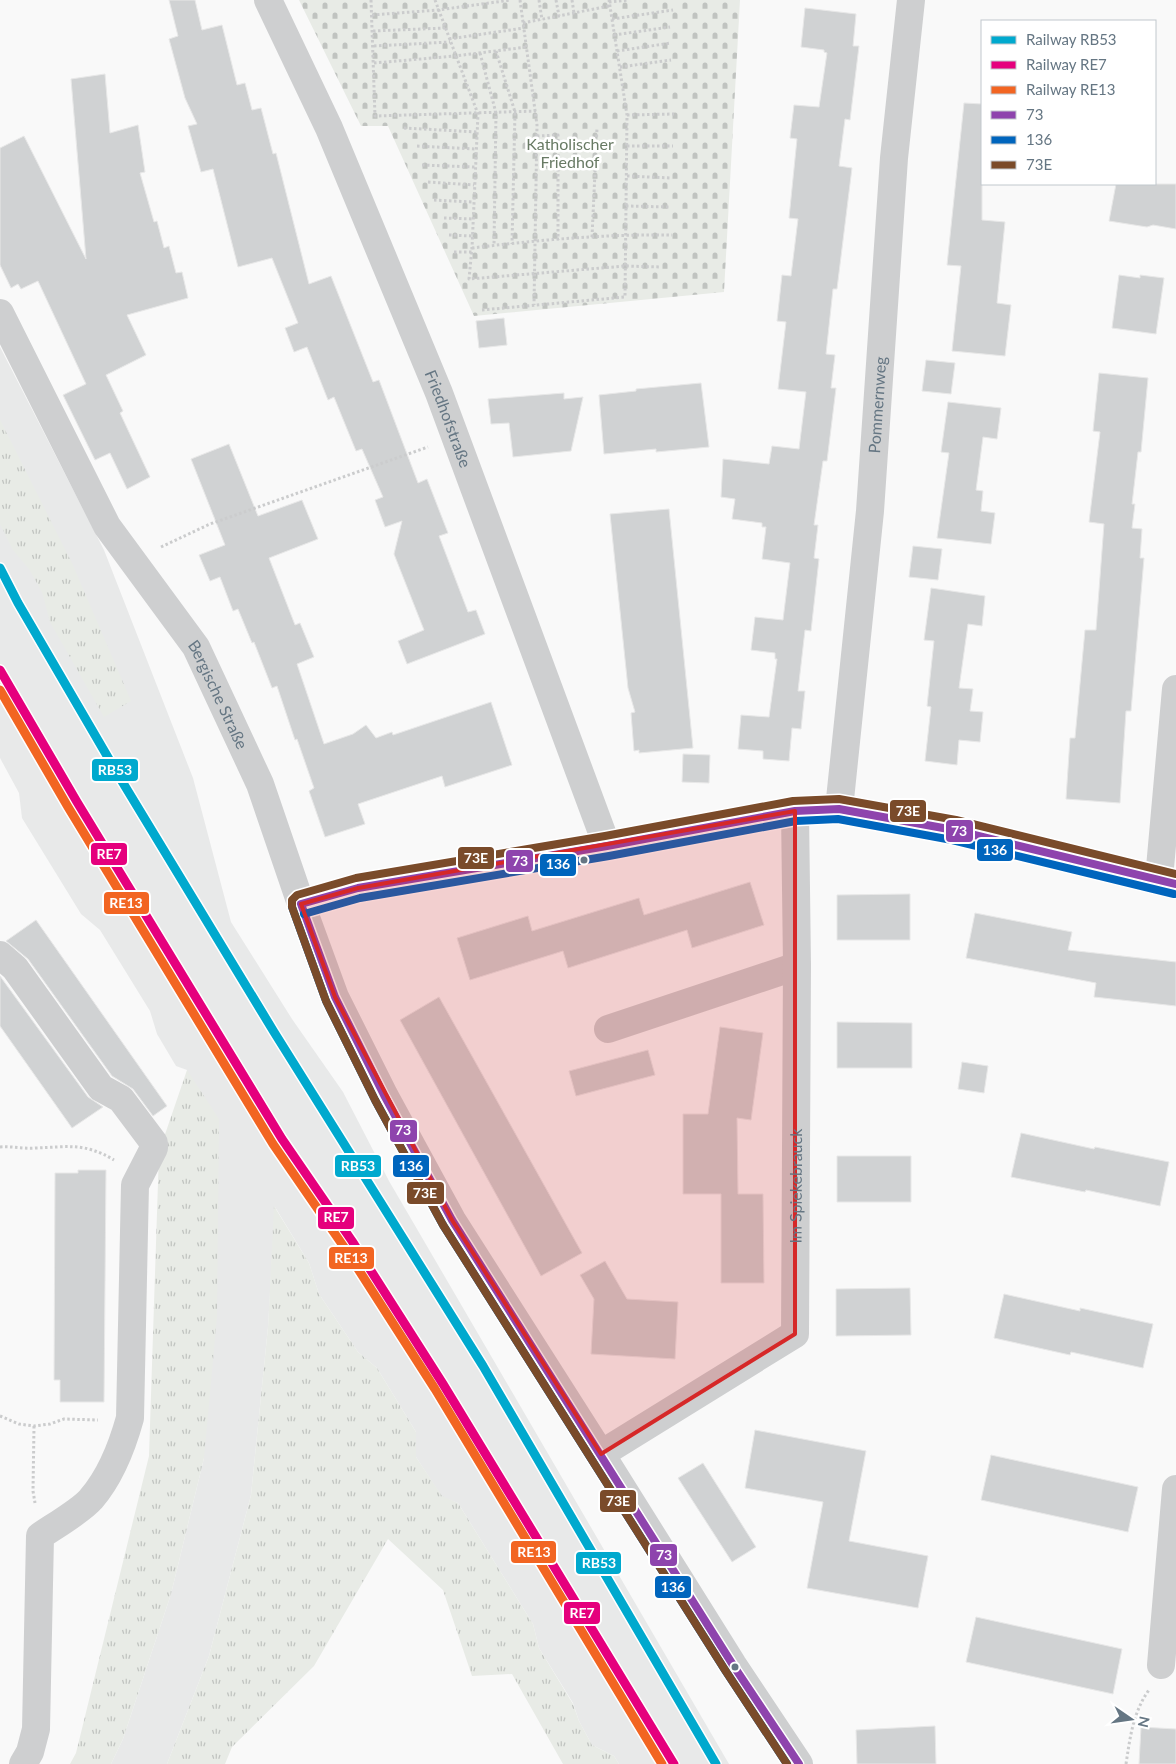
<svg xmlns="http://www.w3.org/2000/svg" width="1176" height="1764" font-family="Lato,sans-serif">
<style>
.built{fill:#e8e9e9}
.grass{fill:url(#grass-tufts)}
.cemetery{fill:url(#cemetery-stones)}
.building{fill:#d0d2d3;stroke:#e8e8e8}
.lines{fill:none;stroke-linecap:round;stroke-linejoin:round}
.path{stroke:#cbcccd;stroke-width:3;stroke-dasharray:2.5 2.5;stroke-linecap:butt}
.minor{stroke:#cecfd0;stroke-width:28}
.bus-1-casing{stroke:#fff;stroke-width:11}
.bus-2-casing{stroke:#fff;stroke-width:11}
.bus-3-casing{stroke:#fff;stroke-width:11}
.bus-1{stroke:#8e44ad;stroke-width:8}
.bus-2{stroke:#0065bd;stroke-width:8}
.bus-3{stroke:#7a4b2a;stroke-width:8}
.rail-1-casing{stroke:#fff;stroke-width:12}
.rail-2-casing{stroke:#fff;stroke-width:12}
.rail-3-casing{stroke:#fff;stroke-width:12}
.rail-1{stroke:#00a9ce;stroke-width:9}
.rail-2{stroke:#e5007d;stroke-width:9}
.rail-3{stroke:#f26522;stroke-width:9}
.marked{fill:#d62828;fill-opacity:0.2;stroke:#d62828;stroke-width:4;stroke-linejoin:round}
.bus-dot{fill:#657683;stroke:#fff;stroke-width:2}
.labels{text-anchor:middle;stroke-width:5;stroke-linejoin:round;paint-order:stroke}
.park-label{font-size:16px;fill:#687a64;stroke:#fff}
.street-label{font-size:16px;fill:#657683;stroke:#fff}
.line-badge{stroke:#fff;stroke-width:2}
.badge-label{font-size:14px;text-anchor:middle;font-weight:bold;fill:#fff}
</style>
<defs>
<pattern id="grass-tufts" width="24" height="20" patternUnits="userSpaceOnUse" patternTransform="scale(1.25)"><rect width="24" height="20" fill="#e8ebe6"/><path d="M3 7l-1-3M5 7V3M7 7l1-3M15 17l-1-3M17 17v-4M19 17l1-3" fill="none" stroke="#c0c3c0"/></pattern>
<pattern id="cemetery-stones" width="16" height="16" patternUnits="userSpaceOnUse" patternTransform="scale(1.25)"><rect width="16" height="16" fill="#e8ebe6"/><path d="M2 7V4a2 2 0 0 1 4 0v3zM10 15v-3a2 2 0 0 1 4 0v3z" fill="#c0c3c0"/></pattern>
</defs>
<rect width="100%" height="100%" fill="#f9f9f9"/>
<path class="built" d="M0 347 104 550 193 778 231 922 292 1019 343 1092 389 1181 729 1764H619L614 1756 592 1745 579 1721 573 1703 539 1648 533 1624 458 1503 442 1497 416 1457V1432L377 1368 358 1352 319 1294 309 1263 275 1207 268 1327 251 1495 209 1656 167 1764H111L123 1739 171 1594 204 1458 187 1070 176 1066 157 1034 150 1011 100 930 81 914 22 818 19 793 0 758Z"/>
<path class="grass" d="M0 420 72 563 131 701 104 717 50 622 42 592 29 569 13 550 0 524Z
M187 1070 219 1119 217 1317 204 1458 171 1594 123 1739 111 1764H70L76 1753 149 1456 159 1152Z
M274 1206 309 1263 319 1294 358 1352 377 1368 416 1432V1457L442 1496 458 1503 533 1624 539 1648 573 1704 579 1721 592 1745 614 1756 619 1764H563L512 1674 472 1676 443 1590 388 1539 314 1666 232 1747 225 1764H167L209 1656 251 1495 268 1327Z"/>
<path class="cemetery" d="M299 0H740L724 292 474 316 388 126H361Z"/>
<path class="building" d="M169 0H195L202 30 222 25 237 85 245 83 252 110 261 108 273 154 276 153 309 284 331 276 373 382 379 380 418 483 427 479 448 533 439 536 468 612 476 610 485 634 407 664 398 641 424 630 394 554 402 521 385 527 375 500 383 497 362 449 356 451 334 397 328 400 307 347 294 352 285 328 298 323 272 258 238 267 213 169 201 172 188 126 197 124 185 98 169 39 178 36Z
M805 8 856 14 853 46H859L850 120 845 119 839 166 852 168 837 289H833L826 354 835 355 831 388H836L827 461H823L814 525H818L814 558 819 559 811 631 805 630 798 691H805L801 729 792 728 789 761 763 759V751L738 749 741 715 769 717 777 659H775V653L751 650 755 617 783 620 790 563 762 559 766 527H762V523L732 519 735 499 721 497 723 459 769 464 772 446 799 449 806 392 778 389 786 322 777 321 782 275 791 276 798 219 789 218 797 139 790 138 794 105 819 107 827 53 824 52V50L801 47Z
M105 74 110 133 138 125 145 172 140 173 154 222 157 221 164 248 169 246 176 273 182 272 188 298 127 315 146 355 106 375 123 411 120 413 150 477 127 489 110 453 95 460 63 395 86 384 38 281 21 289 18 284 11 288 0 265V148L24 136 86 259 71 79Z
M964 103 982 104V220L1005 222 997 303 1011 305 1005 356 952 351 961 266 947 265Z
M1116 184H1176V229L1153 225 1147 227 1109 221Z
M1119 275 1140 278V275L1164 278 1156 334 1112 328Z
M504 318 507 345 479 348 476 321Z
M926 360 955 363 951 394 922 391Z
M1099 373 1148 378 1141 452H1138L1132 504H1135L1132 528 1142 529 1140 558H1144L1131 711H1126L1120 803 1066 799 1070 738H1075L1085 630H1096L1104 524 1089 522 1100 432 1093 431Z
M701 383 709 447 656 452V449L604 454 599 395 636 391V389Z
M564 393V399L583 397 571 451 513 457 509 423 491 424 488 399Z
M948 402 1001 408 997 439 983 437 976 490 983 491 981 511 995 513 991 544 937 538 949 453 941 452Z
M229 444 258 516 302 500 318 539 269 558 295 625 300 623 314 657 297 664 324 744 353 734 366 725 376 738 392 732 393 735 491 702 512 765 445 787 442 776 358 804 365 824 325 837 309 791 314 788 297 739 295 740 277 686 272 688 254 642 252 643 238 609 233 611 220 577 210 581 199 555 225 545 191 459Z
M669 509 693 748 639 753V750L634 751 631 713 635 712 628 688 610 514Z
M913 546 942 549 938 580 909 577Z
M931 588 985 596 982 626 968 624 959 688 973 689 970 711 983 712 980 742 959 740 957 765 925 761 931 707 927 706 934 641 924 640Z
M683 754 710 755 709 783 682 782Z
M750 882 764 925 692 948 687 930 568 968 563 951 470 980 457 938 528 916 532 931 639 898 644 915Z
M910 894V940H837V895Z
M975 913 1072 932 1068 950 1176 962V1006L1094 997 1096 983 966 958Z
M36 920 167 1106 153 1116 133 1089 112 1076 28 959 6 941Z
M0 976 88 1097 103 1107 72 1128 0 1026Z
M439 997 582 1253 541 1276 400 1020Z
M837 1022 912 1023V1068H837Z
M720 1027 763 1033 751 1120 737 1118 738 1194H763L764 1283H721V1194H683V1114H708Z
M648 1050 655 1075 576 1096 569 1071Z
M962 1062 988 1066 984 1093 958 1089Z
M1021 1133 1094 1149 1095 1147 1169 1162 1160 1206 1086 1190 1085 1192 1011 1177Z
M837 1156H911V1202H837Z
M78 1170H106L104 1402H60V1380H54L55 1173H78Z
M605 1261 627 1299 678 1302 675 1359 591 1354 594 1299 580 1275Z
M910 1288 911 1335 836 1336V1289Z
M1004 1294 1080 1311V1308L1153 1324 1143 1368 1071 1352 1070 1355 994 1338Z
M755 1430 866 1451 849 1541 928 1556 918 1608 807 1588 823 1502 745 1488Z
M991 1455 1138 1487 1128 1532 981 1500Z
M703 1463 756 1547 732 1562 678 1478Z
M976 1617 1122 1649 1113 1694 966 1662Z
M935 1726 936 1764H857L856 1730Z
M1141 1727 1176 1729V1764H1139Z"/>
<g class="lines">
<path class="path" d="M371 0 375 116 536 111
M435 0 478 114 472 248 469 279 625 266 661 267
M520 0 537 125 534 305
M539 0 542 20
M556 0 559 16
M572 0 574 13
M609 2 628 0
M372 15 438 10 511 0
M612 19 673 10
M523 23 609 6
M373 31 445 28
M614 35 670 27
M449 39 524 28
M374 46 450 42
M496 51 515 112 512 244
M617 51 671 43
M480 53 496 113 494 246
M374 63 455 56 527 47
M620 67 671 60
M627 115 674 114
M404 128 477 132
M537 136 558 135V240
M417 146 476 149
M627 146H673
M422 165 475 167
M627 176 672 178
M428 182 474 185
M434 200 473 202
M626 206 669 207
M444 218 473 219
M449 235 472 236
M592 237 597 128
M472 248C538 240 605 234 672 235
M454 252H472
M482 310 625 297 627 115 609 0
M161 547 210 524 428 447
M0 1147C12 1146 23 1149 35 1148 67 1147 84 1142 114 1160
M0 1416 19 1424 34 1426 50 1424 64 1419 98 1420
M34 1426 33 1491 35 1503
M1126 1764C1130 1738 1133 1712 1149 1690"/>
<g class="minor">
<path id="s1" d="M268 0 329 128 439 393 607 846"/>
<path id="s2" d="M0 313 107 526 196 647 260 784 301 904 335 997 384 1095 452 1220 601 1454 733 1665 799 1764"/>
<path id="s3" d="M839 809 870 511 894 158 911 0"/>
<path d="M1159 879 1176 689"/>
<path d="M301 904 358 888 607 846 795 811 839 809 954 830 1176 884"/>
<path d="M0 955 15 968 101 1088 121 1099 154 1143V1148L135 1185 130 1418C122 1447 111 1476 91 1499 82 1510 53 1527 40 1536L36 1729 30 1752 23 1764"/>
<path d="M608 1029 797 966"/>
<path id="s4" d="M601 1454 795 1334 797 966 795 811"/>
<path d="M1161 1665 1176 1489"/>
</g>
<g class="bus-1-casing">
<path id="bus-1" d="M301 904 335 997 384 1095 452 1220 733 1665 799 1764
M301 904 358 888 607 846 795 811 839 809 954 830 1176 884"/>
</g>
<g class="bus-2-casing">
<path id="bus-2" d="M292 907 326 1001 375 1100 443 1225 725 1670 787 1764
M304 914 360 898 609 856 796 821 838 819 952 840 1174 894"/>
</g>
<g class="bus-3-casing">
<path id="bus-3" d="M787 1764 725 1670 443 1225 375 1100 326 1001 292 907V900L297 895 356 878 605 836 793 801 839 799 956 820 1176 874"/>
</g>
<use href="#bus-1" class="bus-1"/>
<use href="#bus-2" class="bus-2"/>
<use href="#bus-3" class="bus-3"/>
<g class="rail-1-casing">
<path id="rail-1" d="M0 568 18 603 120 778 274 1032 483 1366 716 1764"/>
</g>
<g class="rail-2-casing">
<path id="rail-2" d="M0 670 77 802 282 1139 352 1241 443 1384 674 1764"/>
</g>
<g class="rail-3-casing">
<path id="rail-3" d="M0 690 68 807 273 1144 344 1247 435 1389 662 1764"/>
</g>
<use href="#rail-1" class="rail-1"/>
<use href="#rail-2" class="rail-2"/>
<use href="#rail-3" class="rail-3"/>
</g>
<path class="marked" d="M795 811V1334L601 1454 452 1220 335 997 301 904 358 888Z"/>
<g class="bus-dot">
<circle cx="584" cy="860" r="4.5"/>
<circle cx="735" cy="1667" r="4.5"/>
</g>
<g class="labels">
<g class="park-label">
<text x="570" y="150">Katholischer<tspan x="570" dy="18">Friedhof</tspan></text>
</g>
<g class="street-label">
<text dy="6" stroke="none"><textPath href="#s3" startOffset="406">Pommernweg</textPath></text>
<text dy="6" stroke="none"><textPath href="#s1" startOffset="456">Friedhofstraße</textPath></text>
<text dy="6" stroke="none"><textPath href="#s2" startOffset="441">Bergische Straße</textPath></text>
<text dy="6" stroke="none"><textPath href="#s4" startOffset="376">Im Spiekebrauck</textPath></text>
</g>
</g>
<g class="line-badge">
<rect x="91" y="758" width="48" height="24" rx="5" fill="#00a9ce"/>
<rect x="889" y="799" width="38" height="24" rx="5" fill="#7a4b2a"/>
<rect x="945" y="819" width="29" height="24" rx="5" fill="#8e44ad"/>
<rect x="976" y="838" width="38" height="24" rx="5" fill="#0065bd"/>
<rect x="90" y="842" width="38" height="24" rx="5" fill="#e5007d"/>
<rect x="457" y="846" width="38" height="24" rx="5" fill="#7a4b2a"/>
<rect x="505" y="849" width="29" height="24" rx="5" fill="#8e44ad"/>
<rect x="539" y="853" width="38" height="24" rx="5" fill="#0065bd"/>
<rect x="103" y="891" width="47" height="24" rx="5" fill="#f26522"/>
<rect x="389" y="1119" width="29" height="24" rx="5" fill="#8e44ad"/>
<rect x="392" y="1154" width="38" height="24" rx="5" fill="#0065bd"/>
<rect x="334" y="1154" width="48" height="24" rx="5" fill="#00a9ce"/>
<rect x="406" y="1181" width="39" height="24" rx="5" fill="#7a4b2a"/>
<rect x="317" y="1206" width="38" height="24" rx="5" fill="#e5007d"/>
<rect x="328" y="1246" width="47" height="24" rx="5" fill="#f26522"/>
<rect x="599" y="1489" width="38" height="24" rx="5" fill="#7a4b2a"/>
<rect x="510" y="1540" width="47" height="24" rx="5" fill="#f26522"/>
<rect x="649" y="1543" width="29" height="24" rx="5" fill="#8e44ad"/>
<rect x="575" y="1551" width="47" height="24" rx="5" fill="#00a9ce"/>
<rect x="654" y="1575" width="38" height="24" rx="5" fill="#0065bd"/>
<rect x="563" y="1601" width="38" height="24" rx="5" fill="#e5007d"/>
</g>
<g class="badge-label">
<text x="115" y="775">RB53</text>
<text x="908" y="816">73E</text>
<text x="959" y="836">73</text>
<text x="995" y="855">136</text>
<text x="109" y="859">RE7</text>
<text x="476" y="863">73E</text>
<text x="520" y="866">73</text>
<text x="558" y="869">136</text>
<text x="126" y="908">RE13</text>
<text x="403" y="1135">73</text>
<text x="411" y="1171">136</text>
<text x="358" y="1171">RB53</text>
<text x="425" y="1198">73E</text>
<text x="336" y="1222">RE7</text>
<text x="351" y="1263">RE13</text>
<text x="618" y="1506">73E</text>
<text x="534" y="1557">RE13</text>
<text x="664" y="1560">73</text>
<text x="599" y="1568">RB53</text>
<text x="673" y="1592">136</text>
<text x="582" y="1618">RE7</text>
</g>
<rect x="981" y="20" width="175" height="165" fill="#ffffff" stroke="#c1c8cd"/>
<rect x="991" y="36" width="25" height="8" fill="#00a9ce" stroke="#c1c8cd"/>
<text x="1026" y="45" font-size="15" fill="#657683">Railway RB53</text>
<rect x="991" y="61" width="25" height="8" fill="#e5007d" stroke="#c1c8cd"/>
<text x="1026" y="70" font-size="15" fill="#657683">Railway RE7</text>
<rect x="991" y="86" width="25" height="8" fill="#f26522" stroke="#c1c8cd"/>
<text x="1026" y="95" font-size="15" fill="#657683">Railway RE13</text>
<rect x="991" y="111" width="25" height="8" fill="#8e44ad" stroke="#c1c8cd"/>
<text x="1026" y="120" font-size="15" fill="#657683">73</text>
<rect x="991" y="136" width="25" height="8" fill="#0065bd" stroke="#c1c8cd"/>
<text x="1026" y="145" font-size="15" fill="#657683">136</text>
<rect x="991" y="161" width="25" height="8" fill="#7a4b2a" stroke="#c1c8cd"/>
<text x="1026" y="170" font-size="15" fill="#657683">73E</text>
<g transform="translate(1131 1719) rotate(103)" stroke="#ffffff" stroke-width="4" paint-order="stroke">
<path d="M0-4L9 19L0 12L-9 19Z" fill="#657683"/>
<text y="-8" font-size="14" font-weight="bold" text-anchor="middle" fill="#657683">N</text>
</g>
</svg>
